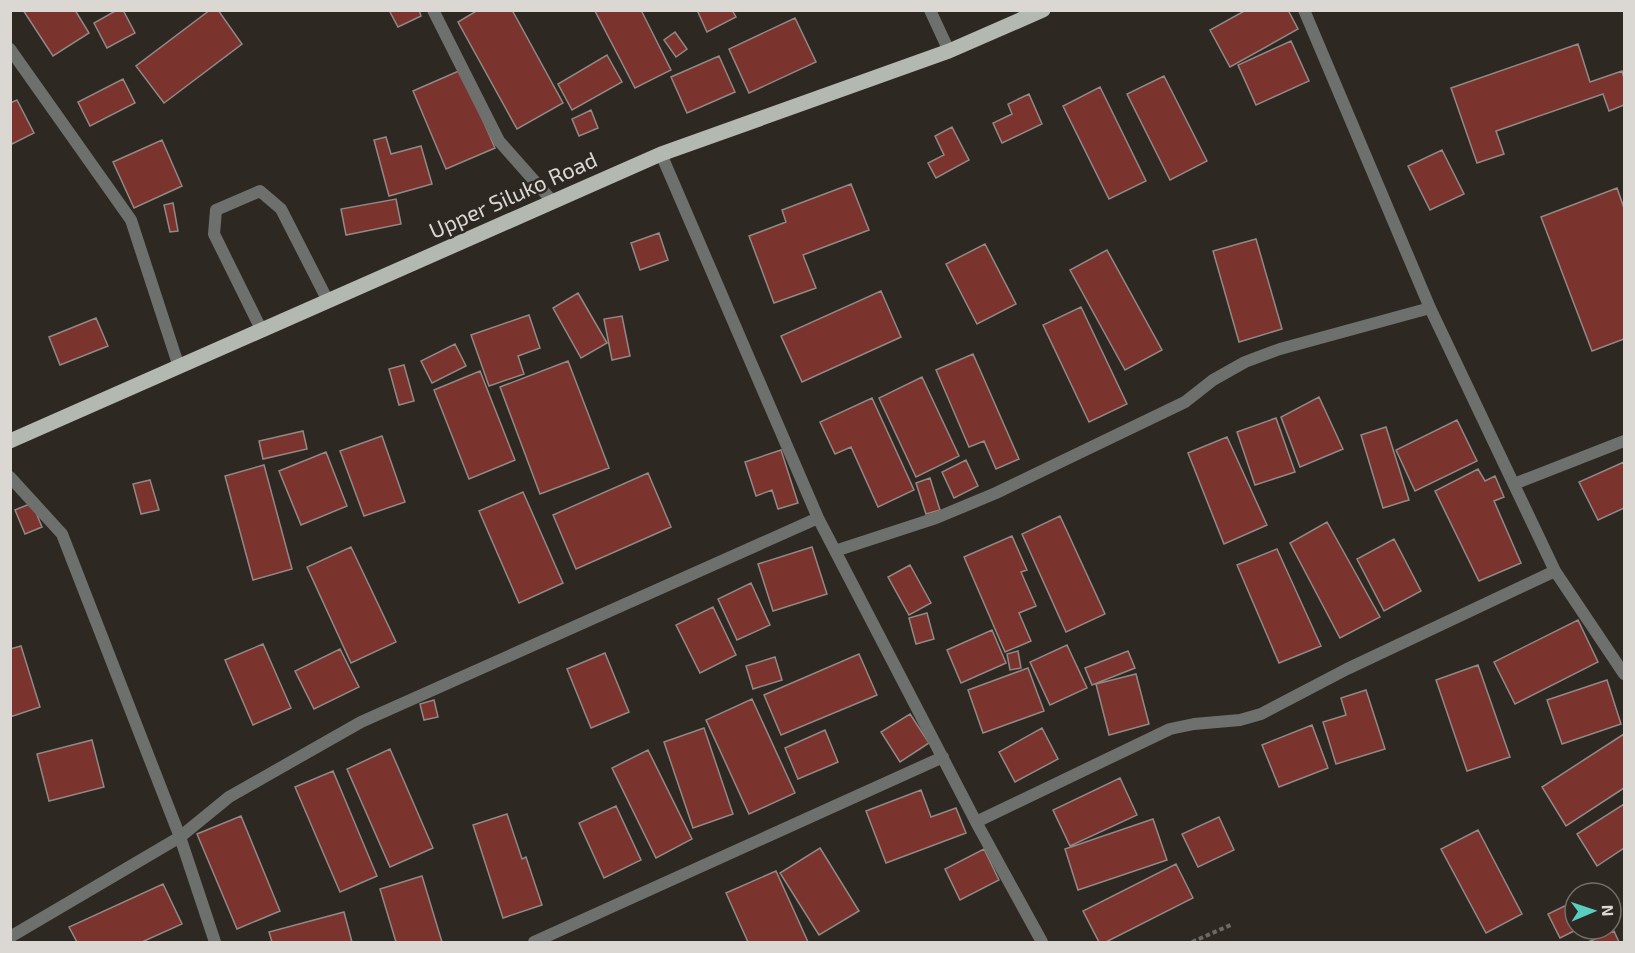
<svg xmlns="http://www.w3.org/2000/svg" width="1635" height="953" font-family="'Exo 2',sans-serif">
<style>
.building{fill:#7b332d;stroke:#928886;stroke-width:1.5}
.lines{fill:none;stroke-linecap:round;stroke-linejoin:round}
.path{stroke:#6d6963;stroke-width:4;stroke-dasharray:4.5 3;stroke-linecap:butt}
.lane{stroke:#6e706d;stroke-width:12}
.street{stroke:#6e706d;stroke-width:12}
.primary{stroke:#b3b8b1;stroke-width:15}
.labels{text-anchor:middle;stroke-width:5;stroke-linejoin:round;paint-order:stroke}
.street-label{font-size:22px;fill:#dbd8d4;stroke:#2d2822}
</style>
<rect width="100%" height="100%" fill="#2d2822"/>
<path class="building" d="M23 10H75L89 33 53 56Z
M117 10H123L135 33 107 48 94 23Z
M210 10H218L242 44 164 103 136 66Z
M393 10H419L421 16 398 27 390 12Z
M478 10H512L563 103 517 129 458 22Z
M641 10 671 70 635 88 595 11Z
M697 10H732L736 17 707 32Z
M1246 10H1288L1298 29 1230 67 1210 30Z
M795 18 816 62 749 93 729 49Z
M675 32 687 49 676 57 664 40Z
M1291 41 1309 81 1256 105 1238 65Z
M1578 44 1590 82 1622 71 1624 78V105L1609 111 1603 94 1496 131 1504 154 1477 163 1451 88Z
M607 55 622 82 572 110 558 84Z
M719 56 735 92 687 113 671 77Z
M461 70 495 148 446 169 413 91Z
M1164 76 1207 161 1170 180 1127 94Z
M123 79 135 103 90 126 78 102Z
M1100 87 1146 181 1109 199 1063 106Z
M1029 94 1042 124 1002 143 993 123 1012 114 1008 104Z
M17 100 34 133 10 145V103Z
M591 110 598 128 579 136 572 119Z
M952 127 969 160 936 178 928 163 944 155 935 136Z
M386 137 391 154 421 146 432 184 389 196 374 140Z
M162 140 182 186 134 208 113 162Z
M1442 150 1464 194 1430 210 1408 166Z
M851 184 869 230 803 255 816 288 774 303 749 236 786 222 782 210Z
M1617 188 1624 208V339L1592 351 1541 217Z
M396 199 401 224 346 235 341 209Z
M173 203 178 231 170 232 164 205Z
M659 233 668 260 640 270 631 243Z
M1256 239 1282 329 1239 342 1213 251Z
M985 244 1016 304 977 324 946 264Z
M1107 250 1162 350 1125 370 1070 270Z
M881 291 901 337 802 382 781 336Z
M578 293 607 343 581 358 553 308Z
M1081 307 1127 404 1089 422 1043 325Z
M529 315 540 348 518 356 524 374 489 386 471 335Z
M622 316 630 356 612 360 604 319Z
M96 318 108 346 60 365 49 337Z
M455 344 466 366 432 383 421 361Z
M973 354 1019 459 996 469 984 441 969 447 936 370Z
M568 361 609 468 540 494 500 387Z
M404 365 414 401 399 405 389 369Z
M480 371 515 460 469 479 434 390Z
M922 377 959 456 916 477 879 398Z
M1319 397 1343 449 1300 467 1281 417Z
M872 398 914 490 878 507 851 447 835 454 820 422Z
M1276 418 1295 472 1255 485 1237 432Z
M1457 420 1477 461 1415 491 1396 450Z
M1386 427 1409 500 1383 508 1361 435Z
M303 431 307 449 263 459 259 441Z
M382 436 405 502 364 516 340 451Z
M1227 437 1267 525 1224 544 1188 453Z
M781 450 798 503 778 509 772 490 756 496 745 462Z
M326 452 347 506 301 525 279 471Z
M966 460 978 486 954 498 942 472Z
M1624 462V508L1598 520 1579 482Z
M264 465 292 569 253 580 225 476Z
M1478 469 1485 481 1495 476 1504 497 1494 501 1521 563 1479 581 1435 491Z
M648 473 671 527 576 569 553 515Z
M930 478 940 510 926 514 916 483Z
M150 480 159 510 141 514 133 484Z
M523 492 563 583 519 603 479 511Z
M32 503 42 527 25 534 15 510Z
M1060 516 1105 614 1066 632 1022 534Z
M1327 522 1380 617 1340 638 1290 543Z
M1012 536 1027 570 1021 572 1036 606 1019 613 1031 641 1005 652 964 557Z
M1394 539 1421 591 1384 611 1357 559Z
M351 547 396 642 351 663 307 567Z
M812 547 827 594 773 611 758 564Z
M1277 549 1321 646 1279 663 1237 565Z
M910 565 931 603 909 615 888 577Z
M751 583 770 625 737 640 718 599Z
M713 607 736 655 700 673 676 625Z
M927 613 934 639 916 644 909 618Z
M1578 620 1598 662 1515 704 1494 662Z
M992 630 1006 663 961 683 947 650Z
M263 644 291 708 253 725 225 660Z
M1067 645 1087 688 1050 705 1030 662Z
M21 646 40 707 10 717V649Z
M340 649 359 687 314 709 295 671Z
M1018 651 1021 668 1010 670 1007 654Z
M1128 651 1135 668 1092 685 1085 668Z
M605 653 629 712 591 728 567 669Z
M859 654 877 695 781 735 764 695Z
M775 657 782 680 753 689 746 666Z
M1478 665 1510 757 1467 771 1436 680Z
M1028 668 1044 711 983 733 968 690Z
M1136 674 1149 724 1109 735 1096 684Z
M1607 680 1621 724 1562 744 1547 700Z
M1366 690 1385 749 1336 764 1323 722 1346 715 1341 698Z
M752 699 795 793 749 814 706 720Z
M434 700 438 717 424 720 420 704Z
M910 714 929 743 900 762 881 732Z
M1312 725 1328 768 1279 787 1262 745Z
M704 728 733 814 693 828 664 742Z
M1042 728 1058 759 1015 782 999 752Z
M825 730 838 762 798 779 785 748Z
M1624 734V788L1566 826 1542 787Z
M92 740 104 787 49 801 37 754Z
M390 749 433 848 390 867 347 769Z
M648 750 692 839 656 858 612 768Z
M333 771 377 876 340 892 295 787Z
M1120 778 1137 815 1070 846 1053 810Z
M921 790 931 817 956 808 966 833 886 863 866 811Z
M1624 804V848L1597 866 1577 834Z
M616 806 641 860 604 878 579 823Z
M507 814 522 859 526 857 542 905 503 918 473 825Z
M241 816 280 911 237 929 197 834Z
M1219 817 1234 850 1198 867 1182 834Z
M1153 819 1167 860 1078 890 1065 849Z
M1478 830 1522 914 1486 933 1441 849Z
M820 848 859 911 819 935 780 873Z
M984 849 999 880 960 900 945 869Z
M1176 864 1193 898 1106 942H1099L1083 911Z
M776 871 808 942H748L726 893Z
M422 876 442 942H396L380 889Z
M163 884 182 924 142 942H77L69 927Z
M1575 901V929H1578L1560 938 1548 914Z
M344 912 352 942H272L269 932Z
M1614 931 1619 942H1588Z"/>
<g class="lines">
<path class="path" d="M1192 942 1233 924"/>
<path class="lane" d="M262 331 214 234 216 210 260 191 281 209 328 301"/>
<path class="street" d="M433 10 499 141 553 202
M930 10 949 51
M1304 10 1430 308 1555 571 1624 674
M10 49 131 220 179 367
M661 154 818 518 976 822 1042 942
M10 477 62 534 180 837 215 942
M1514 484 1624 441
M835 551 936 518 996 493 1185 402 1213 380 1245 362 1280 349 1430 308
M976 822 1170 729 1194 724 1240 720 1261 714 1347 669 1555 571
M10 937 180 837 229 797 361 722 818 518
M534 942 943 757"/>
<path class="primary" d="M10 441 661 154 949 51 1043 10"/>
</g>
<g class="labels">
<g class="street-label">
<text transform="translate(513 195) rotate(-24)" y="8">Upper Siluko Road</text>
</g>
</g>
<rect width="1635" height="953" fill="none" stroke="#dbd8d4" stroke-width="24"/>
<g transform="translate(1593 911) rotate(88)"><circle r="28" fill="#2d2822" stroke="#736e69" stroke-width="1.5"/>
<path d="M0-4.5L10 22L0 15L-10 22Z" fill="#58cec0"/>
<text y="-9" font-size="16" font-weight="bold" text-anchor="middle" fill="#dbd8d4">N</text>
</g>
</svg>
